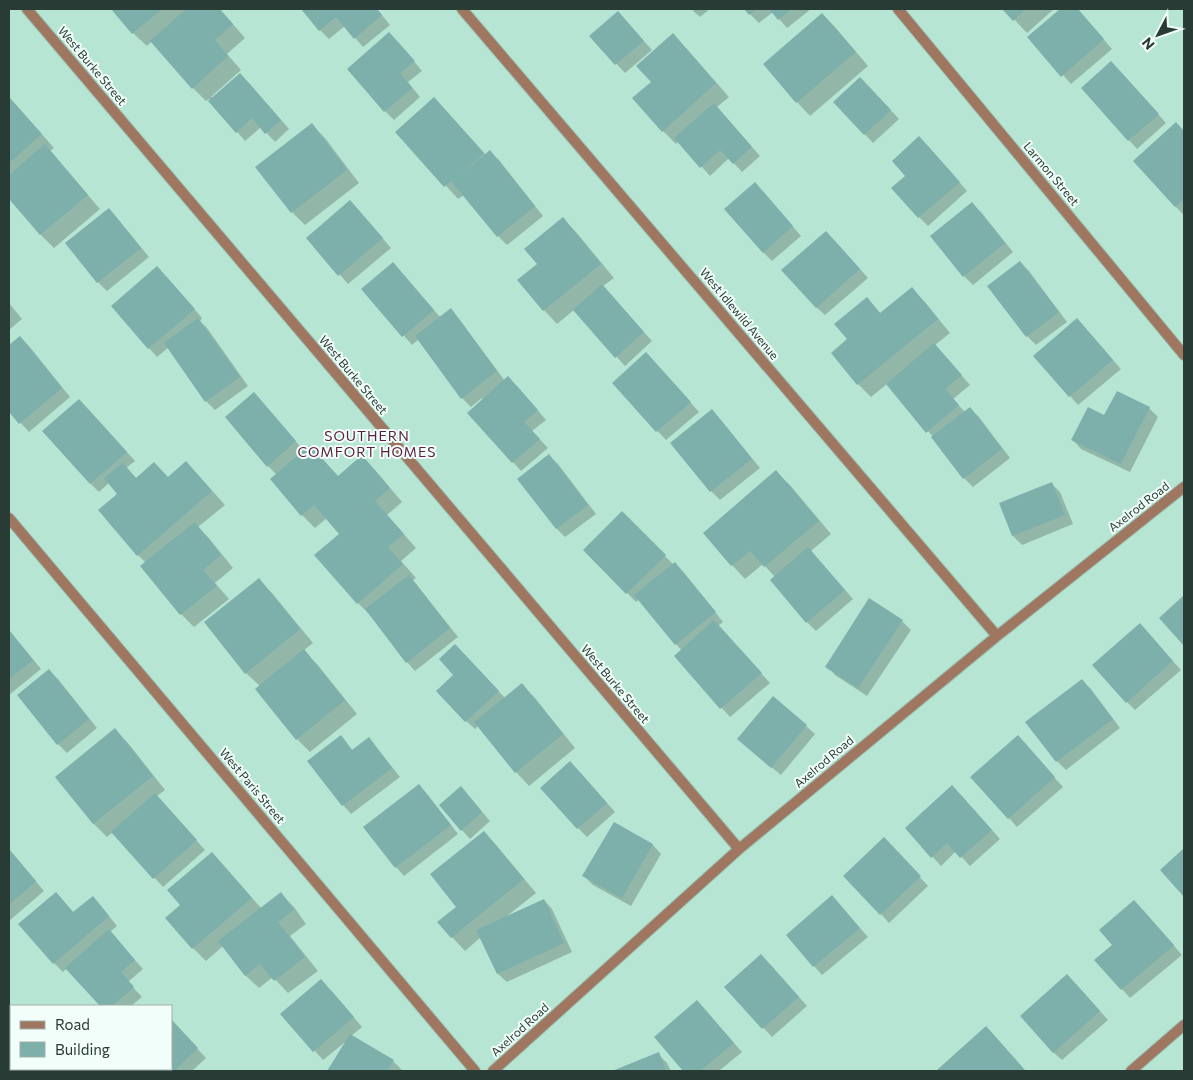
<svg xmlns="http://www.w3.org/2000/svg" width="1193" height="1080" font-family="Commissioner,sans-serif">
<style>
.shadow{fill:#0003}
.building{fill:#7dafab}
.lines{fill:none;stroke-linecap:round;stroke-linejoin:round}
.minor-casing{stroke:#98c0b1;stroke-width:12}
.minor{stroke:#9f7761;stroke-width:10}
.labels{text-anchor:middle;stroke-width:4;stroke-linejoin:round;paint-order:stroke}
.street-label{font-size:12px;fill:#283b34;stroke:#f1fef9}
.neighbourhood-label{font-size:14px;letter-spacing:1px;fill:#5b1d3f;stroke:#f1fef9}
</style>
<rect width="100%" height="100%" fill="#b7e5d4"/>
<path class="shadow" d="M113 9H220L245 38 227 54 241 70 211 97 213 98 249 83 289 129 275 142 261 127 245 141 209 99 206 101 193 88 152 41 147 46 133 33Z
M303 9H377L390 25 363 47 345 26 329 39 320 30Z
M691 9H710L700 17Z
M745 9H811L787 28 773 12 759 23Z
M1004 9H1054L1027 33Z
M1062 9H1077L1112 49 1071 84 1029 37Z
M822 14 835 27 868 66 810 116 797 102 765 64Z
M626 21 652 50 625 73 591 36Z
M398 42 422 71 408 82 420 97 394 120 385 111Z
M686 48 729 97 717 107 760 156 742 172 729 158 710 176 679 141 676 144 663 131 653 82Z
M1120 71 1166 123 1137 149 1129 140Z
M869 87 899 119 873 143 835 102Z
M9 97 54 148 50 151 100 209 54 248 41 235 9 197Z
M447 112 486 155 490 152 499 160 543 216 507 245 498 236 464 195 458 199 397 132Z
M1176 124 1184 132V215L1175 206Z
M312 125 325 138 359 183 305 225 292 212Z
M928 146 967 191 928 226 919 217 907 176Z
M763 192 801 236 772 261 763 252Z
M972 204 981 212 1013 252 973 285 964 276Z
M108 209 117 218 149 257 107 291 98 282 66 243Z
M359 211 391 248 348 284 308 238Z
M563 219 576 232 614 278 603 286 652 341 625 366 574 310 557 324 544 310 538 264Z
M835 241 868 278 825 315 816 307Z
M1020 262 1029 271 1067 322 1036 345 1027 336 989 286Z
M401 273 441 318 451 310 459 319 505 381 517 386 546 420 532 431 548 448 521 471 513 462 482 398 471 407 462 398 419 339 412 345 363 289Z
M166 276 202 318 200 321 207 328 248 386 215 410 206 401 169 347 157 357 149 348Z
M912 289 925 302 950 333 935 345 970 385 953 399 965 412 970 408 979 417 1010 458 973 487 964 478 935 439 887 384 871 397 858 384 849 340 866 299 881 314Z
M9 303 22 319 9 330Z
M1085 328 1121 369 1078 405 1035 356Z
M20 337 29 346 70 397 29 432 9 410V347Z
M654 362 699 412 666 440 613 383Z
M262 402 304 451 338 477 362 457 375 470 402 502 387 515 416 548 401 561 416 578 413 580 458 637 415 671 407 662 371 616 358 603 316 555 340 534 327 518 315 528 302 515 272 479 277 475 268 466Z
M1149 408 1158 417 1130 472 1081 449 1073 440 1105 416Z
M88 409 135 461 126 468 137 479 168 478 186 463 199 476 225 505 198 527 208 537 233 568 215 583 229 599 194 627 181 614 146 563 138 555 118 494 109 483 99 492 90 483Z
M712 411 721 420 760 468 720 500 711 491 672 444Z
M549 456 558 464 596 514 565 537 557 529 519 479Z
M776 472 790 485 831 534 811 551 853 599 816 631 807 622 775 577 763 564 745 579 732 565 705 533Z
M1051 483 1060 492 1073 524 1022 545 1013 536 1000 504Z
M622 513 674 565 675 564 684 573 723 622 718 626 770 683 730 717 675 656 682 651 639 599 636 602 585 550Z
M259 580 272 593 313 643 303 651 317 664 357 714 310 752 297 739 260 686 246 673Z
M902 621 911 630 867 696 835 675 827 666Z
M9 630 41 669 9 695Z
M1148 634 1181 670 1135 710 1127 702Z
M464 654 505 698 522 685 535 698 575 748 529 786 516 772 478 726 475 729 466 721 455 675Z
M49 671 58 679 97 728 67 753 58 744Z
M1082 680 1091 689 1120 728 1066 770 1057 761Z
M806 726 815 734 781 775 748 748Z
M115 730 128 743 165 790 157 796 205 850 163 887 113 832 107 837 94 824 56 778Z
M341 737 353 751 368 739 377 748 400 777 351 814 343 805Z
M1026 746 1063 787 1017 827 1009 818Z
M579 771 615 812 587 837 578 828Z
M419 786 427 794 458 834 404 876 396 867Z
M961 795 1000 839 970 866 956 851 941 866 906 828Z
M469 796 490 821 470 839 462 830Z
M614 824 653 845 661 854 631 906 593 885 584 876Z
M484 832 497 846 536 893 507 916 544 900 552 909 572 952 507 982 498 974 481 937 465 951 452 937 457 908Z
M893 848 928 886 889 923 881 914Z
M9 849 44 891 9 921Z
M212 854 225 867 262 909 281 894 294 907 306 924 290 936 318 971 288 993 273 977 259 988 245 975 223 946 206 961 193 948 182 905Z
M56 893 74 913 101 906 117 926 110 932 143 969 128 982 142 997 131 1006H101L67 968 63 972 54 963 20 924Z
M840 906 868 937 822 975 814 966Z
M1143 910 1182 955 1130 998 1096 960 1114 945Z
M770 964 807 1006 772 1037 726 987Z
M1076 984 1108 1020 1062 1060 1053 1052Z
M330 989 362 1027 351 1036 393 1061 402 1070 401 1071H329L349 1039 323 1060 282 1014Z
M705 1010 742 1052 719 1071H685L656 1037Z
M171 1021 206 1058 192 1071H147L144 1069H171Z
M994 1037 1025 1071H939L938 1070Z
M658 1054 667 1063 671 1071H615Z"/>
<path class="building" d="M111 9H162L132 34Z
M186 9H219L233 24 215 40 228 56 192 89 150 41Z
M301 9H377L382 15 354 39 336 17 319 31Z
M744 9H757L749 15Z
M769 9H792L778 20Z
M1002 9H1026L1013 21Z
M1060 9H1078L1104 39 1061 77 1027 37Z
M618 11 644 41 615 65 589 36Z
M822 13 856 52 796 103 763 64Z
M389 32 415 61 400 73 412 88 384 112 347 69Z
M673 33 716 83 662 132 632 98 651 82 636 66Z
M1111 61 1159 114 1128 141 1081 88Z
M240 73 281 120 265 134 252 118 236 133 208 101Z
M860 77 891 110 864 135 833 102Z
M9 97 42 134 9 163Z
M434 97 484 153 455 179 490 150 535 206 497 237 451 181 444 187 395 132Z
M714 103 752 147 733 164 720 150 700 168 674 138Z
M1176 122 1184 131V199L1175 207 1133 161Z
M312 123 347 170 291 213 255 167Z
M919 136 960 182 918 218 891 188 905 176 892 161Z
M45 144 88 195 40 235 9 199V175Z
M755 182 793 226 763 253 724 209Z
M350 200 383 238 338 276 306 238Z
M972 202 1005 243 963 277 930 236Z
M109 208 141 248 97 283 65 243Z
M563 217 601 264 543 311 517 280 537 264 524 249Z
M826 231 860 269 816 308 781 270Z
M1020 261 1059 312 1026 337 987 286Z
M393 262 434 310 402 337 361 289Z
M157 266 195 309 148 349 111 306Z
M602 284 644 332 615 358 573 310Z
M912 287 938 319 857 385 831 353 847 339 834 324 867 297 880 313Z
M451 308 497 371 461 399 415 336Z
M198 318 240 377 205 402 164 343Z
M1077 318 1113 360 1069 397 1033 356Z
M20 336 62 388 19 424 9 412V345Z
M934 343 962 375 945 389 959 405 926 433 886 384Z
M646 352 691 402 656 432 612 383Z
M508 376 538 410 524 422 540 439 512 463 467 413Z
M1117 391 1150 407 1121 464 1071 440 1088 407 1104 415Z
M254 392 296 441 267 467 225 417Z
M79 399 127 452 90 484 42 431Z
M970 407 1002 449 963 479 931 437Z
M712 409 752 459 710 492 670 443Z
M310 445 338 476 362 455 390 488 375 501 404 534 388 547 403 564 357 604 314 555 339 534 314 505 301 516 270 479Z
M549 454 588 505 556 529 517 479Z
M186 461 212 491 137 556 98 510 117 494 104 478 123 463 136 478 154 462 168 477Z
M776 470 819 521 764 567 750 551 731 566 703 533Z
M1052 482 1065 515 1012 536 999 503Z
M622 511 666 555 626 594 583 550Z
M195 522 221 555 203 570 217 586 180 615 140 566Z
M808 547 845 590 806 623 770 580Z
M675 562 716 612 675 645 634 595Z
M409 575 450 628 406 663 365 609Z
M259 578 300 629 245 674 204 622Z
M1184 595V646L1159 618Z
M869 598 903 620 858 688 825 667Z
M714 620 762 673 720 709 674 656Z
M1140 623 1173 661 1126 703 1092 665Z
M9 630 33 660 9 679Z
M455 644 499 691 465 722 436 691 453 675 439 659Z
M304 649 345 700 296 740 255 689Z
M49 669 89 719 57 745 17 695Z
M1082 679 1113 719 1056 762 1025 722Z
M522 683 563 734 515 773 474 722Z
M773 696 807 725 771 768 737 739Z
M115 728 153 776 93 824 55 777Z
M341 735 352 750 369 737 392 768 342 806 307 761Z
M1018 735 1055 777 1008 819 970 777Z
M570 761 607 803 577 829 540 788Z
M419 784 451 825 395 868 363 827Z
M952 785 992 830 960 858 947 843 931 858 905 828Z
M461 786 482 812 461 831 439 805Z
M155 793 197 840 153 879 111 832Z
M614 822 653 844 622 898 582 876Z
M484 831 524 879 451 938 437 922 456 907 430 874Z
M884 837 921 876 880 915 843 876Z
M1184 848V897L1160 870Z
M9 849 36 881 9 905Z
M212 852 252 898 192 949 165 918 180 905 167 890Z
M56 892 73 912 93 896 109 916 53 964 18 924Z
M281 892 294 910 278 922 305 957 274 981 260 964 245 976 218 941Z
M832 895 860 928 813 967 786 935Z
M544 899 564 943 497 974 476 930Z
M1134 900 1174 945 1121 990 1094 960 1112 945 1099 930Z
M109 929 135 960 121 972 134 987 112 1006H100L65 968Z
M761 954 799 997 762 1029 724 987Z
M1067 974 1100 1011 1053 1053 1020 1016Z
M321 979 354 1017 313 1052 280 1014Z
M697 1000 734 1043 700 1071H683L654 1037Z
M171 1019 198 1048 174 1071H145L143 1069H171Z
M986 1026 1025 1070 1023 1071H937V1070Z
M350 1034 394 1060 387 1071H327Z
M659 1052 666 1071H612Z"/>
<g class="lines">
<g class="minor-casing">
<path id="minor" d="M27 9 739 849
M462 9 997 636
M898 9 1184 355
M9 518 475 1071
M9 1024 11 1027
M47 1069 49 1071
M493 1071 739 849 997 636 1184 487
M1131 1071 1184 1025"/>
</g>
<use href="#minor" class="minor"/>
</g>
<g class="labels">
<g class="street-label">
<text transform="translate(92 66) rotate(50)" y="4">West Burke Street</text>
<text transform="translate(1051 174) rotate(50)" y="4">Larmon Street</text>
<text transform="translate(739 314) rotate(50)" y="4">West Idlewild Avenue</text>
<text transform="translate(353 375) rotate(50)" y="4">West Burke Street</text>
<text transform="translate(1139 507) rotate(-38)" y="4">Axelrod Road</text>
<text transform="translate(615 684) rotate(50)" y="4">West Burke Street</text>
<text transform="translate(824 762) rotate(-40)" y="4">Axelrod Road</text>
<text transform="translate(252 786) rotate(50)" y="4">West Paris Street</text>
<text transform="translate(520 1030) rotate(-42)" y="4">Axelrod Road</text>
</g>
<g class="neighbourhood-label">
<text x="367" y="441">SOUTHERN<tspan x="367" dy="16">COMFORT HOMES</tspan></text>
</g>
</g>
<rect width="1193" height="1080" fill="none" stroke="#283b34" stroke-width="20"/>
<rect x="10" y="1005" width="162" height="65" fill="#f1fef9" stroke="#a1b0aa"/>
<rect x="20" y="1021" width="25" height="8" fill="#9f7761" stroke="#a1b0aa"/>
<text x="55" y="1030" font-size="15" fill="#283b34">Road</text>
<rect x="20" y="1042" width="25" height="15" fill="#7dafab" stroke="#a1b0aa"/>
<text x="55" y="1055" font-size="15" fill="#283b34">Building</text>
<g transform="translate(1158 35) rotate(229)" stroke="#f1fef9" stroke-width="4" paint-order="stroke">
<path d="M0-4L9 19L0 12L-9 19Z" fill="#283b34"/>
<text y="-8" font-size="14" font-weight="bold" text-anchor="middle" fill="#283b34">N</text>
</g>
</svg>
